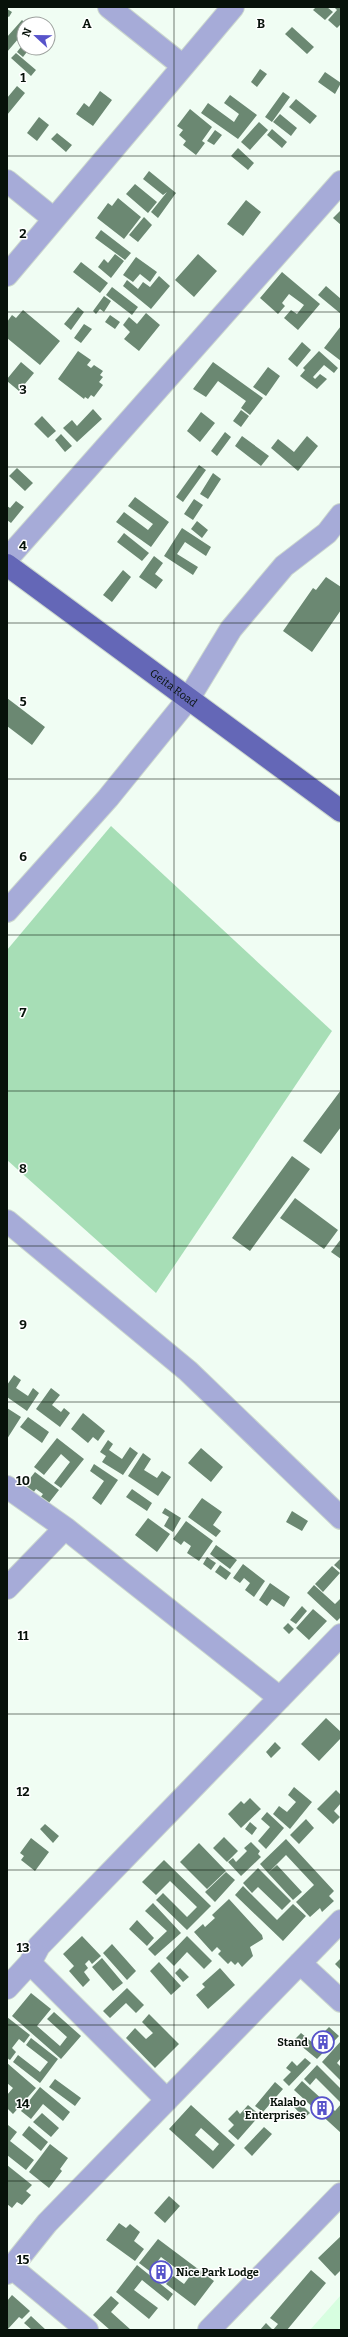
<svg xmlns="http://www.w3.org/2000/svg" width="348" height="2337" font-family="Bitter,serif">
<style>
.built{fill:#d7fee0}
.park{fill:#a7deb6}
.building{fill:#6b8872;fill-rule:evenodd}
.lines{fill:none;stroke-linecap:round;stroke-linejoin:round}
.minor-casing{stroke:#cbd7ce;stroke-width:24}
.major-casing{stroke:#cbd7ce;stroke-width:24}
.minor{stroke:#a6abd8;stroke-width:22}
.major{stroke:#6467b7;stroke-width:22}
.grid{fill:none;stroke:#07120a;stroke-width:1;stroke-opacity:0.55}
.labels{text-anchor:middle;stroke-width:3;stroke-linejoin:round;paint-order:stroke}
.street-label{font-size:11px;fill:#07120a;stroke:#fff}
.poi-label{font-size:11px;font-weight:bold;fill:#07120a;stroke:#fff;text-anchor:end}
.grid-label{font-size:13px;text-anchor:middle;font-weight:bold;fill:#07120a;stroke:#fff;stroke-width:3;stroke-linejoin:round;paint-order:stroke}
</style>
<rect width="100%" height="100%" fill="#f0fdf3"/>
<path class="built" d="M341 2295V2330H310Z"/>
<path class="park" d="M111 826 332 1031 156 1293 7 1160V950Z"/>
<path class="building" d="M316 7H327L333 12 325 20 313 10Z
M334 7H341V24L337 28 328 20 337 10Z
M7 9 12 12 9 17 7 16Z
M22 20 26 24H24V32L7 52V37Z
M292 27 314 47 307 54 285 34Z
M24 43V48H30L23 57 17 52Z
M16 53 36 70 31 76 11 58Z
M260 69 267 74 257 87 251 82Z
M325 72 341 83 335 94 318 82Z
M17 86 25 93 7 115V98Z
M100 91 112 100 93 126 76 114 84 103 89 107Z
M283 92 290 97 272 122 265 117Z
M230 95 257 115 238 139 201 113 208 103 234 122 239 114 224 103Z
M296 99 317 116 310 124 289 107Z
M190 109 212 127 202 141 205 143 196 155 183 145 186 141 179 135 183 130 177 126Z
M280 114 297 128 291 136 273 122Z
M39 117 49 125 37 141 27 133Z
M259 122 268 130 250 150 241 142Z
M272 129 287 142 282 148 267 135Z
M215 130 222 135 214 145 207 141Z
M57 133 72 145 66 152 51 139Z
M238 148 254 163 248 170 231 156Z
M149 171 176 193 158 218 151 212 167 192 163 195 143 179Z
M135 184 157 202 148 213 126 194Z
M118 198 141 217 124 239 97 218 108 203 112 206Z
M246 200 261 212 243 236 227 224Z
M341 210V225L333 218Z
M144 217 152 225 138 242 129 235Z
M101 230 131 253 125 260 95 238Z
M115 254 124 261 111 278 98 267 104 259 108 263Z
M198 254 217 271 194 297 175 280Z
M136 257 157 272 150 282 140 274 133 282 123 275Z
M81 262 108 283 100 293 73 272Z
M282 272 320 304 298 330 284 318 291 310 297 314 304 305 289 294 282 303 285 306 278 314 260 298Z
M159 276 170 286 151 309 123 286 127 280 138 289 143 282 150 287Z
M326 286 341 299V314L318 295Z
M112 287 138 307 132 315 106 295Z
M104 296 111 301 104 312 100 309 96 314 93 311Z
M78 307 84 312 71 330 64 324Z
M23 310 60 341 40 365 7 338V322L12 315 16 318Z
M146 313 160 325 139 351 124 339 130 332 123 325 129 317 137 324Z
M110 315 120 322 115 329 105 322Z
M84 324 92 329 81 343 74 338Z
M341 326 340 349 341 361 324 348Z
M302 342 311 350 297 367 288 359Z
M78 351 91 360 87 365 91 368 94 365 103 371 100 375 103 377 99 382 103 385 94 397 91 395 88 399 85 397 84 399 58 379Z
M319 351 338 368 334 373 324 365 313 377 315 379 320 374 327 379 317 389 300 376 305 370 303 368Z
M21 362 34 373 19 391 7 381V379Z
M213 362 263 398 250 415 241 408 246 401 218 381 206 397 193 389Z
M268 367 280 376 266 396 253 387Z
M93 409 102 419 77 442 63 428 72 420 77 426Z
M241 410 249 416 241 427 233 421Z
M201 412 215 423 200 442 187 431Z
M42 416 56 431 48 438 34 424Z
M225 432 231 437 217 456 211 451Z
M61 434 72 446 65 452 55 440Z
M242 436 269 456 261 466 235 446Z
M307 436 318 446 298 471 271 448 278 439 294 452Z
M199 465 206 470 183 502 176 497Z
M17 468 33 483 25 491 9 476Z
M213 473 221 479 208 499 200 494Z
M135 497 169 522 151 547 116 522 124 512 148 530 153 524 128 506Z
M194 499 203 505 193 520 184 514Z
M16 501 24 507 11 523 7 520V506L10 508Z
M197 521 208 530 202 538 191 529Z
M182 528 211 547 206 556 185 542 177 554 198 567 193 575 164 556Z
M124 533 149 553 142 561 117 542Z
M154 556 163 563 155 574 163 580 156 589 139 577Z
M123 570 131 577 112 602 103 595Z
M326 577 341 587V610L312 652 283 631 313 588 316 590Z
M7 698 45 727 32 745 7 726Z
M341 1090V1127L321 1154 303 1141Z
M292 1156 310 1169 250 1251 232 1238Z
M295 1198 338 1230 324 1249 280 1218Z
M341 1239V1259L331 1252Z
M14 1375 21 1380 16 1388 28 1396 33 1388 39 1393 27 1411 7 1397V1385Z
M51 1388 60 1395 52 1405 61 1412 64 1408 70 1413 60 1427 36 1409Z
M7 1408 21 1417 7 1439Z
M83 1413 105 1431 98 1441 93 1437 88 1443 71 1429Z
M28 1417 49 1432 42 1443 20 1427Z
M57 1438 84 1459 61 1488 54 1483 70 1462 61 1454 44 1475 34 1467Z
M108 1440 113 1444 109 1450 122 1459 130 1447 138 1453 123 1475 102 1462 106 1456 100 1452Z
M201 1448 223 1467 211 1482 188 1463Z
M143 1453 151 1459 144 1470 157 1478 162 1471 171 1477 158 1496 128 1476Z
M94 1464 118 1480 101 1505 92 1498 104 1481 90 1471Z
M35 1472 59 1490 48 1504 40 1498 43 1494 36 1489 33 1493 24 1486Z
M132 1489 152 1503 147 1511 126 1497Z
M202 1498 222 1512 213 1525 221 1531 216 1537 188 1517Z
M165 1508 181 1518 173 1532 164 1526 169 1517 162 1513Z
M292 1511 308 1521 302 1531 286 1522Z
M148 1518 170 1534 157 1552 135 1535Z
M186 1521 213 1541 199 1561 187 1553 191 1546 184 1541 181 1545 173 1539Z
M216 1545 237 1560 230 1569 210 1554Z
M207 1557 216 1563 211 1570 203 1564Z
M341 1558V1571L334 1565Z
M243 1564 265 1581 254 1597 245 1590 250 1583 244 1578 240 1583 233 1578Z
M220 1565 231 1573 226 1580 215 1572Z
M332 1566 340 1573 323 1592 315 1584Z
M270 1583 290 1597 284 1607 272 1599 267 1606 259 1600Z
M314 1585 335 1604 341 1598V1617L337 1621 307 1593Z
M302 1606 307 1611 296 1624 290 1620Z
M313 1609 327 1621 309 1640 296 1628Z
M288 1623 294 1629 289 1634 283 1628Z
M326 1718 341 1732V1738L319 1761 301 1744Z
M275 1742 281 1748 271 1758 266 1752Z
M294 1787 312 1802 290 1829 273 1814 279 1806 287 1812 296 1802 288 1795Z
M336 1790 341 1795V1803L334 1811 340 1817 333 1824 317 1809Z
M250 1798 261 1809 241 1828 228 1814 241 1801 244 1804Z
M267 1812 284 1828 266 1849 258 1841 270 1827 261 1819Z
M306 1819 314 1828 299 1844 290 1835Z
M250 1822 257 1828 252 1835 245 1829Z
M45 1824 59 1836 53 1843 40 1829Z
M224 1837 238 1851 227 1862 213 1848Z
M31 1838 49 1852 35 1871 21 1860 24 1856 20 1853Z
M286 1839 334 1891 329 1896 334 1901 322 1912 320 1908 310 1917 296 1902 314 1885 286 1855 268 1873 260 1864Z
M251 1842 260 1851 258 1854 261 1857 241 1876 228 1862 233 1858 236 1862 247 1851 244 1848Z
M199 1843 226 1871 207 1889 180 1862Z
M164 1860 211 1906 187 1930 156 1900 163 1893 187 1917 197 1907 170 1881 156 1895 142 1882Z
M277 1865 302 1892 293 1900 268 1873Z
M258 1868 291 1901 282 1910 258 1887 252 1893 243 1883Z
M226 1872 235 1880 215 1902 205 1892Z
M243 1886 277 1920 293 1904 306 1916 283 1941 235 1895Z
M229 1899 262 1935 263 1939 250 1947 253 1956 242 1967 238 1962 235 1965 231 1961 228 1964 218 1954 221 1951 217 1947 212 1952 194 1932 203 1924 205 1927 215 1918 212 1915Z
M153 1903 181 1933 155 1956 148 1949 167 1931 145 1911Z
M137 1920 154 1938 147 1946 129 1929Z
M82 1936 101 1956 92 1964 89 1960 85 1964 88 1968 84 1972 90 1980 83 1987 69 1971 74 1966 63 1954Z
M187 1936 212 1961 204 1969 187 1952 174 1966 166 1958Z
M112 1944 136 1971 127 1980 103 1953Z
M102 1958 123 1983 113 1991 92 1967Z
M341 1958V1970L335 1964Z
M159 1962 181 1986 171 1995 150 1971Z
M180 1968 189 1977 183 1982 175 1973Z
M220 1968 235 1985 208 2009 196 1995 205 1987 202 1984Z
M127 1988 144 2005 136 2013 126 2003 110 2018 103 2011Z
M31 1993 51 2009 37 2026 60 2046 67 2037 47 2019 54 2012 81 2036 61 2059 12 2016Z
M149 2014 179 2044 155 2068 126 2038 135 2028 146 2039 153 2033 142 2022Z
M7 2017 30 2035 24 2043 19 2039 12 2048 16 2052 10 2060 7 2058Z
M329 2027 339 2036 317 2059 294 2040 301 2033 313 2043Z
M31 2038 58 2059 40 2083 13 2062 18 2055 40 2072 48 2062 26 2045Z
M341 2041V2058L337 2063 341 2067V2081L322 2062Z
M305 2058 311 2063 289 2086 283 2080 291 2072 286 2068 292 2061 297 2066Z
M7 2063 36 2088 13 2114 7 2108V2095L13 2088 7 2083Z
M317 2065 341 2089V2103L316 2078 310 2085 304 2079Z
M55 2079 81 2098 75 2106 49 2087Z
M302 2081 335 2111 341 2104V2133L294 2090Z
M275 2082 283 2089 263 2112 255 2106Z
M40 2087 70 2112 63 2121 43 2104 31 2119 21 2111Z
M299 2102 310 2113 304 2118 294 2107Z
M191 2105 235 2145 213 2169 169 2129ZM201 2128 219 2144 213 2151 195 2135Z
M248 2105 260 2115 238 2140 228 2131 234 2125 228 2119 237 2110 240 2114Z
M42 2113 59 2128 51 2137 33 2122Z
M8 2125 17 2132 10 2141 34 2160 26 2170 7 2155Z
M29 2126 48 2142 41 2151 22 2135Z
M264 2127 272 2134 252 2156 244 2148Z
M50 2144 68 2158 60 2169 62 2171 49 2188 29 2172Z
M7 2165 32 2185 26 2191 31 2195 22 2205 17 2202 12 2208 7 2204Z
M169 2196 180 2206 165 2223 154 2213Z
M119 2223 126 2228 130 2224 140 2232 134 2241 144 2249 135 2261 106 2240Z
M341 2236V2270L335 2276 318 2258Z
M158 2239 214 2281 195 2306 166 2284 173 2276 184 2284 190 2276 179 2267 177 2269 161 2257 157 2262 171 2273 164 2282 139 2263Z
M137 2265 173 2294 168 2301 142 2280 134 2290 158 2308 149 2319 116 2292Z
M311 2270 326 2283 287 2330H260L266 2323 273 2330 278 2324 270 2318Z
M12 2295 30 2311 22 2319 19 2317 7 2330V2301Z
M111 2296 119 2303 111 2312 131 2330H110L93 2315Z
M31 2316 46 2330H32L24 2323Z"/>
<g class="lines">
<g class="minor-casing">
<path id="minor" d="M109 7 183 66
M7 181 54 219
M7 275 233 7
M7 559 341 182
M7 911 108 798 189 698 231 629 284 566 327 533 341 515
M7 1221 188 1371 341 1518
M7 1487 65 1528 280 1698
M7 1588 65 1528
M30 1963 167 2100
M300 1963 341 2001
M7 1988 30 1963 39 1946 341 1635
M11 2267 87 2330
M7 2273 47 2223 341 1921
M209 2330 341 2194"/>
</g>
<g class="major-casing">
<g id="major">
<path id="s1" d="M7 565 341 811"/>
</g>
</g>
<use href="#minor" class="minor"/>
<use href="#major" class="major"/>
</g>
<path class="grid" d="M174 7V2330M7 156H341M7 312H341M7 467H341M7 623H341M7 779H341M7 935H341M7 1091H341M7 1246H341M7 1402H341M7 1558H341M7 1714H341M7 1870H341M7 2025H341M7 2181H341"/>
<defs>
<g id="building-ring" transform="scale(1.15)"><circle r="9.5" fill="#fff" stroke="#5753ca" stroke-width="1.5"/><path d="M-4-6H4V6H1V3H-1V6H-4ZM-2.5-4.3h1.7v1.8h-1.7ZM.8-4.3h1.7v1.8H.8ZM-2.5-1h1.7V.8h-1.7ZM.8-1h1.7V.8H.8Z" fill="#5753ca"/></g>
</defs>
<g fill-rule="evenodd">
<use href="#building-ring" x="323" y="2042"/>
<use href="#building-ring" x="322" y="2108"/>
<use href="#building-ring" x="161" y="2272"/>
</g>
<g class="labels">
<g class="street-label">
<text dy="4" stroke="none"><textPath href="#s1" startOffset="207">Geita Road</textPath></text>
</g>
<g class="poi-label">
<text x="308" y="2046">Stand</text>
<text x="306" y="2106">Kalabo<tspan x="306" dy="13">Enterprises</tspan></text>
<text x="176" y="2276" text-anchor="start">Nice Park Lodge</text>
</g>
</g>
<g class="grid-label">
<text x="87" y="28">A</text>
<text x="261" y="28">B</text>
<text x="23" y="82">1</text>
<text x="23" y="238">2</text>
<text x="23" y="394">3</text>
<text x="23" y="550">4</text>
<text x="23" y="706">5</text>
<text x="23" y="861">6</text>
<text x="23" y="1017">7</text>
<text x="23" y="1173">8</text>
<text x="23" y="1329">9</text>
<text x="23" y="1485">10</text>
<text x="23" y="1640">11</text>
<text x="23" y="1796">12</text>
<text x="23" y="1952">13</text>
<text x="23" y="2108">14</text>
<text x="23" y="2264">15</text>
</g>
<rect width="348" height="2337" fill="none" stroke="#07120a" stroke-width="16"/>
<g transform="translate(36 36) rotate(292)"><circle r="19" fill="#ffffff" stroke="#9ca09d"/>
<path d="M0-3L7 15L0 10L-7 15Z" fill="#5753ca"/>
<text y="-6" font-size="11" font-weight="bold" text-anchor="middle" fill="#07120a">N</text>
</g>
</svg>
